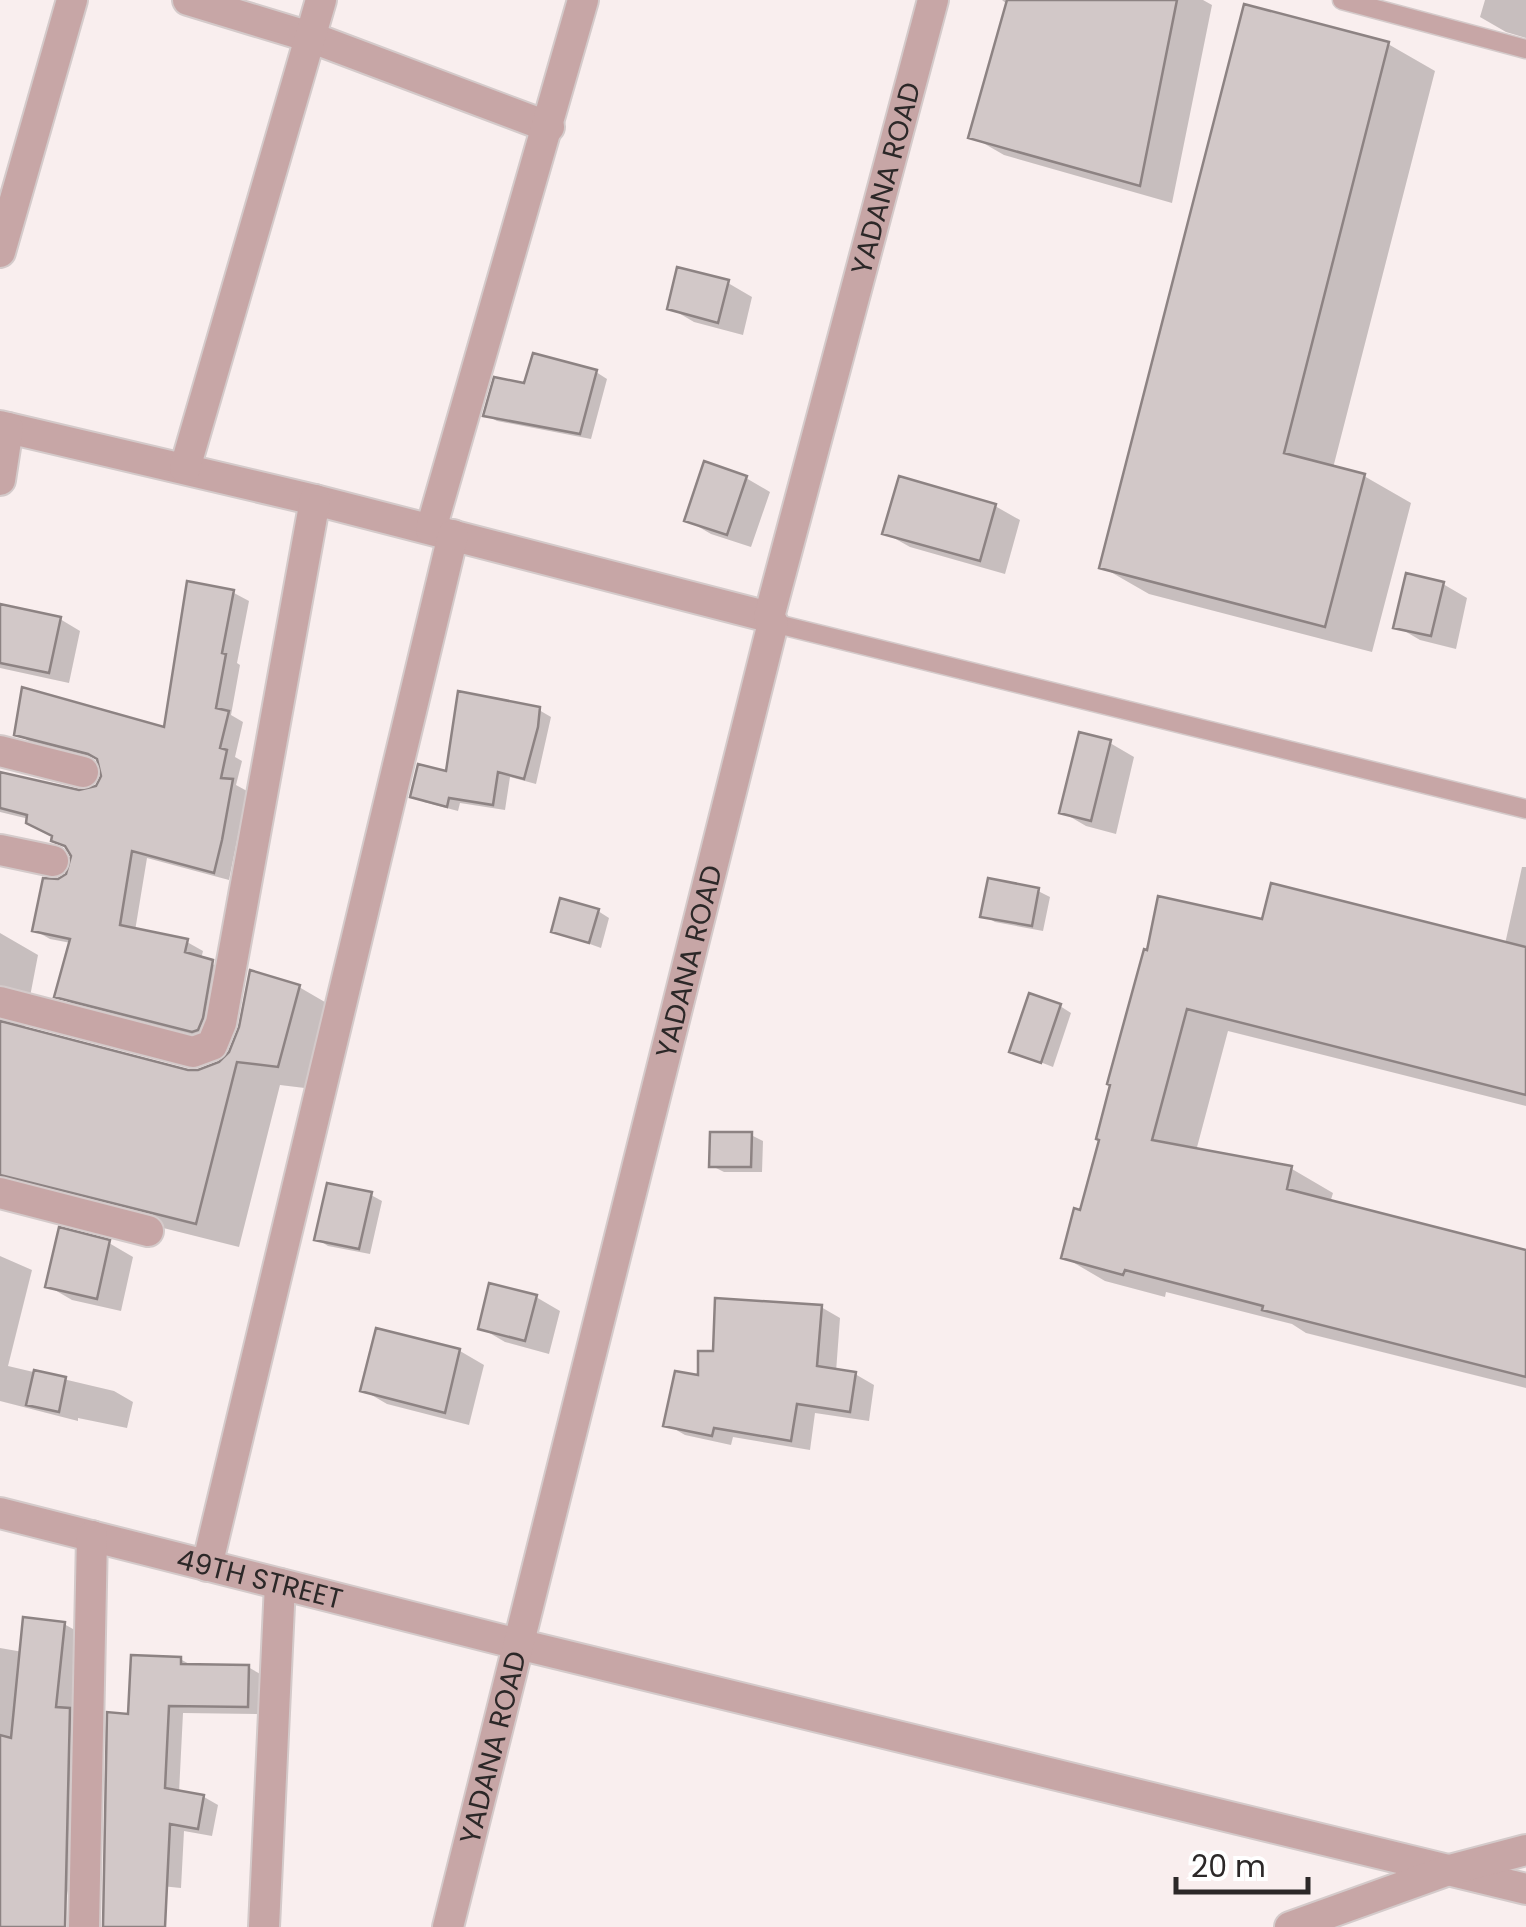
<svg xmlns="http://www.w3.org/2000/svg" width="1526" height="1927" font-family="Poppins,sans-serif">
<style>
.shadow{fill:#0003}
.building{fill:#d2c8c8;stroke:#8d8383;stroke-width:2.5}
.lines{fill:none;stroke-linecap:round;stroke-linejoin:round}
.lane-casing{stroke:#d4caca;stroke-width:21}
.street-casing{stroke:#d4caca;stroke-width:34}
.lane{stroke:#c7a6a6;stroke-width:18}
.street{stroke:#c7a6a6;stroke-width:30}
.labels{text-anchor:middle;stroke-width:9;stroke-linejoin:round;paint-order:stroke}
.street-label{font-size:28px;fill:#2c2828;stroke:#fff}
</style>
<rect width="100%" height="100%" fill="#f9eeee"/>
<path class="shadow" d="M1002 0H1203L1212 5 1172 203 1004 155 971 136 1008 5Z
M1485 0H1526V38L1506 32 1480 17Z
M1388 44 1435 71 1333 468 1364 476 1411 503 1372 652 1149 594 1102 567Z
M728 283 752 297 743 335 694 322 670 308Z
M596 372 607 379 591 439 497 421 486 415 526 386Z
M746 478 770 492 751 547 711 534 687 520Z
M995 506 1020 520 1005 574 910 547 885 533Z
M1443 584 1467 598 1456 649 1420 640 1396 626Z
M234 593 249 601 237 663 240 665 231 715 243 722 235 757 242 761 236 785 247 791 229 880 147 858 135 931 187 942 203 951 201 959 228 971 209 1040 72 1004 57 995 71 943 50 939 34 930 59 882 68 876 74 864 70 850 54 840 55 836 29 819 0 812V774L79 793 97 788 103 778 98 759 32 743 17 734 166 730Z
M0 607 60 619 80 631 69 683 0 668Z
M539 710 551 717 536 784 510 777 505 810 460 803 458 811 424 802 413 795Z
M1110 743 1134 757 1116 834 1086 826 1062 812Z
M1522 867H1526V1106L1228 1031 1196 1151 1252 1159 1292 1169 1333 1193 1330 1203 1526 1253V1388L1306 1333 1292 1324 1166 1292 1165 1297 1105 1281 1064 1257 1082 1213 1113 1085 1264 922 1505 944Z
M1038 891 1050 897 1043 931 995 922 983 915Z
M598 911 609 918 601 948 554 931Z
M0 933 38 955 24 1028 189 1073 220 1065 299 987 342 1012 321 1090 280 1085 239 1247 0 1187Z
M1060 1006 1071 1013 1053 1067 1012 1051Z
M751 1135 763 1141 762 1172H724L712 1166Z
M371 1195 382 1201 370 1254 328 1246 317 1239Z
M109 1243 133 1257 121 1311 72 1300 48 1286Z
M0 1256 32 1270 8 1366 114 1391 133 1402 127 1428 78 1418V1421L0 1401Z
M536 1297 560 1311 549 1354 505 1342 481 1328Z
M821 1307 840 1318 836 1372 855 1374 874 1385 869 1421 815 1413 810 1450 733 1437 731 1445 685 1435 666 1424 716 1354Z
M378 1331 460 1351 484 1365 469 1425 387 1404 363 1390Z
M64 1624 82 1634 70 1879 65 1907 42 1927H0V1648L23 1652Z
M180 1659 193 1666 248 1667 262 1675 261 1714 183 1713 179 1793 204 1797 218 1805 212 1836 184 1831 181 1888 121 1882 131 1716Z"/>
<path class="building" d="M1007 0H1177L1140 186 968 138Z
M1244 4 1389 42 1284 453 1365 474 1325 627 1099 568Z
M677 267 729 280 718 323 667 309Z
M533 353 597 370 580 434 483 416 494 377 524 383Z
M704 461 747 476 727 535 684 521Z
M899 476 996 504 980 561 882 534Z
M1406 573 1444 582 1431 636 1393 628Z
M187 581 234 590 222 653 226 654 216 708 229 711 220 748 227 750 221 778 233 779 222 840 214 873 132 851 120 925 188 939 185 952 213 960 203 1018 198 1030 192 1032 54 997 70 939 32 931 43 878 58 879 66 874 71 856 65 846 51 841 52 836 26 823 27 815 0 808V772L79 790 96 786 101 776 97 759 88 754 14 735 22 687 164 727Z
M0 604 61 617 49 673 0 663Z
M458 691 540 707 538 727 524 779 498 772 493 805 449 798 447 807 410 797 418 764 446 771Z
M1079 732 1111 740 1091 821 1059 813Z
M988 878 1039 888 1032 926 980 917Z
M1271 883 1526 947V1095L1187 1009 1152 1140 1292 1166 1287 1189 1526 1250V1377L1262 1310 1263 1306 1125 1270 1123 1275 1061 1258 1074 1208 1080 1210 1099 1140 1096 1139 1110 1085 1107 1084 1144 949 1147 950 1158 896 1262 919Z
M560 898 599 909 589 943 551 932Z
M250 970 300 985 278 1067 237 1062 196 1224 0 1175V1021L188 1070H198L219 1062 229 1052 239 1027Z
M1029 993 1061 1004 1041 1063 1009 1052Z
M710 1132H752L751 1167H709Z
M327 1183 372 1192 359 1249 314 1240Z
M59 1227 110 1240 97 1299 45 1287Z
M489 1283 537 1295 525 1341 478 1329Z
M715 1298 822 1305 817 1366 856 1372 850 1412 797 1404 791 1441 714 1428 712 1436 663 1426 675 1371 698 1375V1351H713Z
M376 1328 460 1349 445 1413 360 1391Z
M34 1370 66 1377 59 1412 26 1405Z
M23 1617 65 1622 56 1707 70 1708 65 1927H0V1735L11 1738Z
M131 1655 181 1657V1664L249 1665 248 1707 169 1706 165 1788 204 1795 198 1829 170 1824 165 1927H103L107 1712 128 1714Z"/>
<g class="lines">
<g class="lane-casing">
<path id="lane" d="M1342 0 1526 49
M773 623 1526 809"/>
</g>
<g class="street-casing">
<g id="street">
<path d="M188 0 310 37 549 127"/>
<path d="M0 252 72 0"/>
<path d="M0 426 315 500 769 617"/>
<path d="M185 468 321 0"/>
<path d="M0 480 8 428"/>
<path d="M431 529 583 0"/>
<path d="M0 751 83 772"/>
<path d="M0 850 53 861"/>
<path d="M0 1002 193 1052 212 1045 221 1023 315 500"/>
<path d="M0 1193 148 1231"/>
<path id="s1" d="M0 1513 518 1644 1526 1889"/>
<path d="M207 1566 453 535"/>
<path d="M84 1927 92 1536"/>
<path d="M264 1927 280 1584"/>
<path id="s2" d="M448 1927 773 623 769 617 933 0"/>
<path d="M1290 1927 1446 1871 1526 1850"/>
</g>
</g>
<use href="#lane" class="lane"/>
<use href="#street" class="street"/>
</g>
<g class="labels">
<g class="street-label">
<text dy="10" stroke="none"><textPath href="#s2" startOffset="1805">YADANA ROAD</textPath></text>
<text dy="10" stroke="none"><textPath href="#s2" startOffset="995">YADANA ROAD</textPath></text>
<text dy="10" stroke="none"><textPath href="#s1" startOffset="268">49TH STREET</textPath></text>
<text dy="10" stroke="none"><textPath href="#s2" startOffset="185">YADANA ROAD</textPath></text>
</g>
</g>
<path d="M1176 1877v15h132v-15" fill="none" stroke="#2c2828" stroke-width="5"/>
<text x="1191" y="1877" font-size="30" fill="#2c2828" stroke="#ffffff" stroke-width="8" paint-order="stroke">20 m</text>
</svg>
